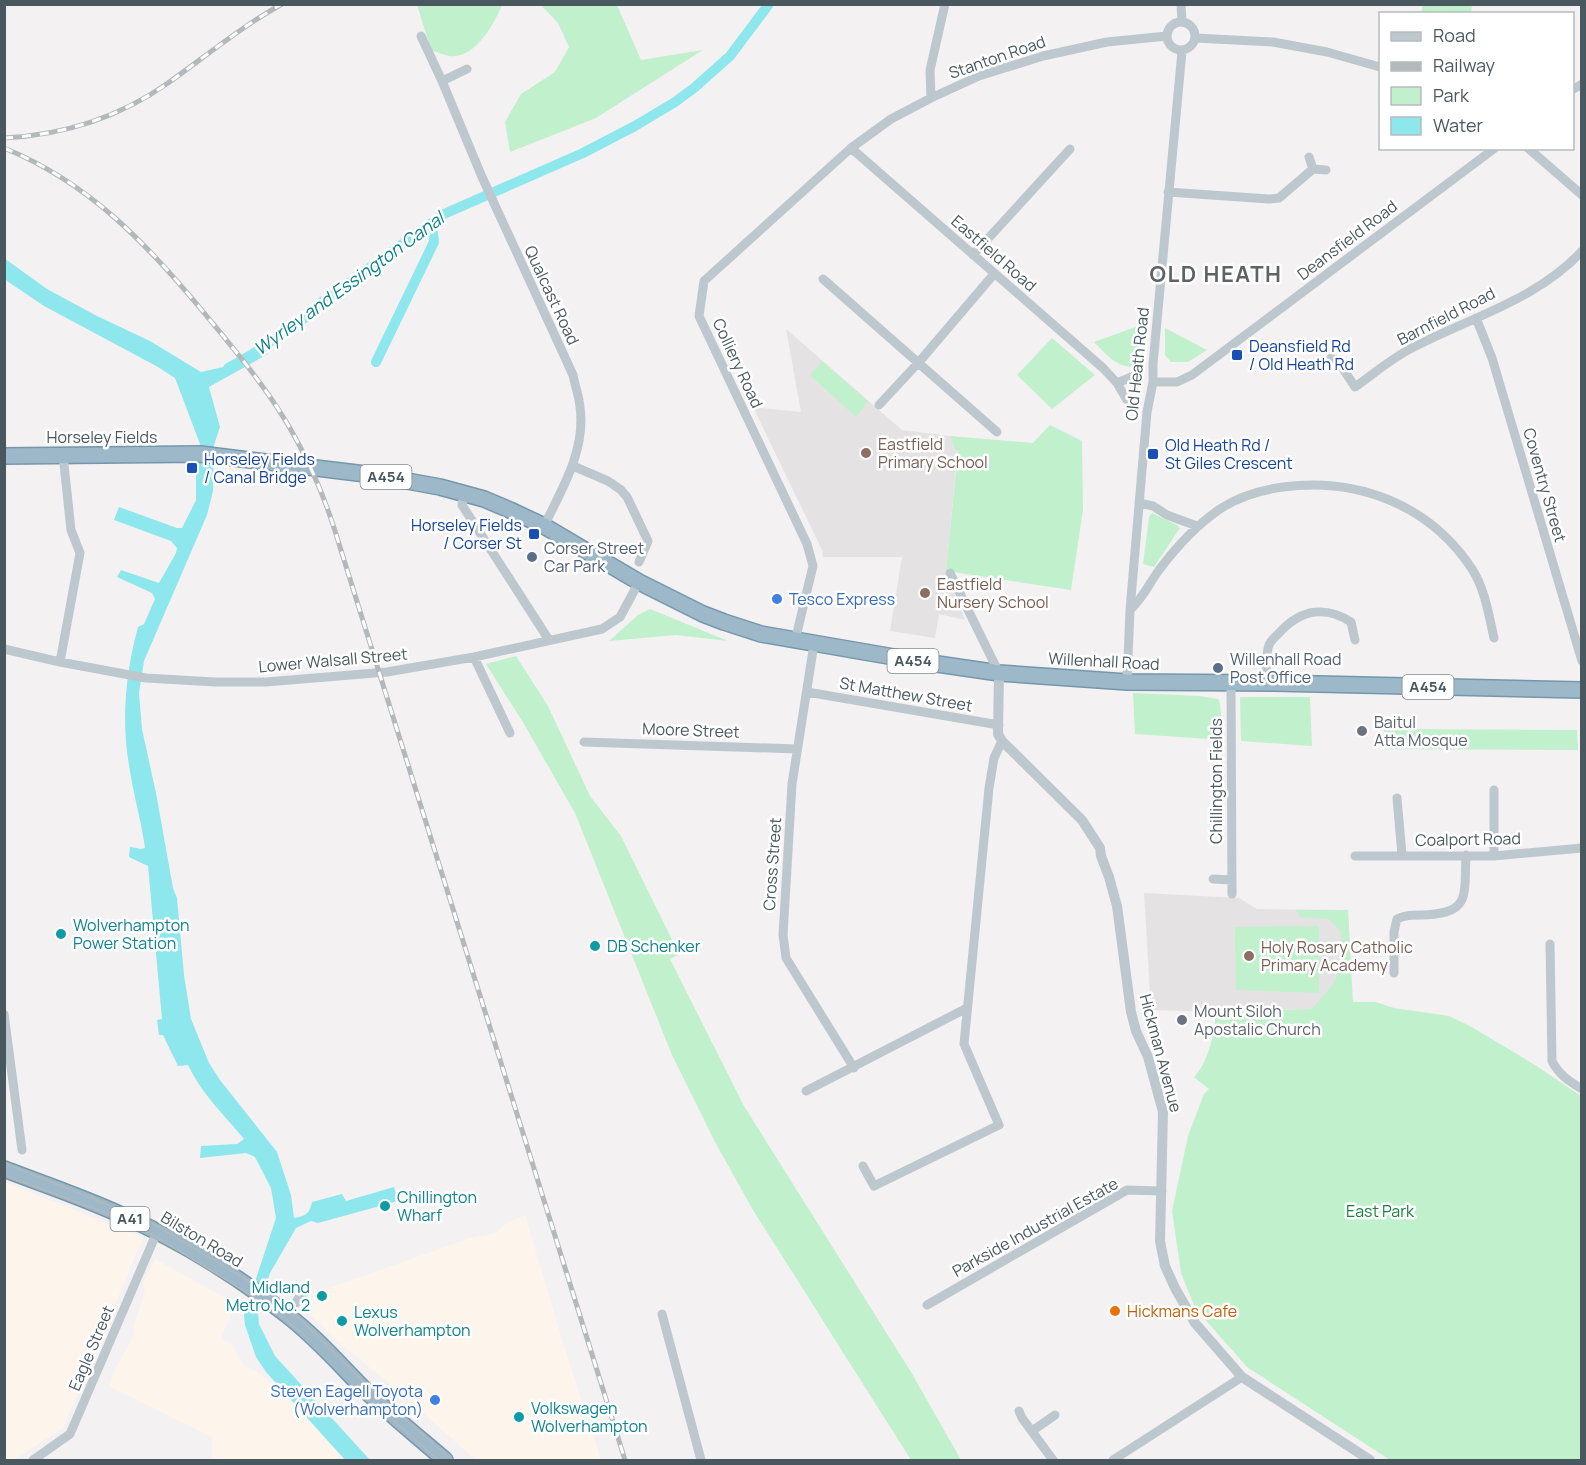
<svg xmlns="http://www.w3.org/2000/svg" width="1586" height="1465" font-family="Manrope,sans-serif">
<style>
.commercial{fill:#fdf5ec}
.education{fill:#e5e2e4}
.green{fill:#c1f0cc}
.water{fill:#8ee7ed}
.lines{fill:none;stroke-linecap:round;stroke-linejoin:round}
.canal{stroke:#8ee7ed;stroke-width:10}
.trunk-casing{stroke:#7597ab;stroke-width:18}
.minor{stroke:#bdc8ce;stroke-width:9}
.tertiary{stroke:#bdc8ce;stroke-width:10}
.trunk{stroke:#9db8c8;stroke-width:15}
.tram{stroke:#b3b8bb;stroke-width:1.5}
.rail-casing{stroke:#b3b8bb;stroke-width:5}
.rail{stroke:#fff;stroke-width:3;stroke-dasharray:9;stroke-linecap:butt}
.transit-dot{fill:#1a4fb4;stroke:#fff;stroke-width:2}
.education-dot{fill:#8d6e63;stroke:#fff;stroke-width:2}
.service-dot{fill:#5c6f8a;stroke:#fff;stroke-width:2}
.shop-dot{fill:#3f7fe0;stroke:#fff;stroke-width:2}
.worship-dot{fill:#6b7280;stroke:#fff;stroke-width:2}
.culture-dot{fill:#0f9aa8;stroke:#fff;stroke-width:2}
.food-dot{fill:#e8710a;stroke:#fff;stroke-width:2}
.labels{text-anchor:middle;stroke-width:5;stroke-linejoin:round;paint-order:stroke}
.shield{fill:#fff;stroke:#808a8f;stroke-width:1.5}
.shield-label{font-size:15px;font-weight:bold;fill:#49585f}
.street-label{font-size:16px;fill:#49585f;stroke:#fff}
.transit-label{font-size:16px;fill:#164399;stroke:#fff;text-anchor:start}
.education-label{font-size:16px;fill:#785e54;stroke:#fff;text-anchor:start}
.service-label{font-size:16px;fill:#4e5e75;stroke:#fff;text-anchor:start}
.shop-label{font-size:16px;fill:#366cbe;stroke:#fff;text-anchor:start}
.worship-label{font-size:16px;fill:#5b616d;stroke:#fff;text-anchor:start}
.culture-label{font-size:16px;fill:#0d838f;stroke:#fff;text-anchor:start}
.park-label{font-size:16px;fill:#17833d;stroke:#fff}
.food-label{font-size:16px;fill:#c56008;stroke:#fff;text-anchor:start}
.water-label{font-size:18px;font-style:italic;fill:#0d8088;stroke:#fff}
.district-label{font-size:22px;font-weight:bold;letter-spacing:1.5px;fill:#5e6366;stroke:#fff}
</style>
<rect width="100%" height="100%" fill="#f4f1f2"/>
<path class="commercial" d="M4 1182 143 1238 63 1428 13 1460H4Z
M525 1215 562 1340 601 1460H476L400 1392 341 1344 312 1316 305 1299 308 1296 335 1286 476 1236H484L496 1232 506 1224Z
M155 1259 236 1304 221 1338 232 1345 243 1364 262 1375 297 1408 345 1460H212V1437L109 1386 112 1375 134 1335 133 1328 145 1292 143 1284Z"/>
<path class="education" d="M786 329 902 430 959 437 946 571 965 620 939 614 935 638 890 631 902 557H823L822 550 753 407 801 412Z
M1144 893 1239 898 1257 909 1348 910 1352 1002 1312 1009 1215 1012 1151 1010Z"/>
<path class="green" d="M417 5H502C494 24 475 59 450 56 444 55 437 52 431 50Z
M541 5H617L641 60 703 50 596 118 510 152 505 122 521 94 555 72 569 47 558 23Z
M1423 5V4L1472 5 1471 13H1421Z
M1144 324 1139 360 1131 367C1114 365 1106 354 1094 342Z
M1165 328 1207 350 1188 362H1171L1165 355Z
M1052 338 1095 375 1052 409 1017 375Z
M822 361 868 401 856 417 810 375Z
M1050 425 1082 441 1083 510 1071 590 946 571 958 451 955 449 950 436 1033 443Z
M1152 513 1177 525 1180 528 1154 567 1143 564 1149 517Z
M650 609 728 641 676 635 609 641 638 615Z
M516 656 548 706 590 796 621 836 679 954 670 959 744 1106 911 1372 961 1460H911L753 1210 715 1142 672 1055 575 813 524 724 486 664Z
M1133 693 1199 696 1218 699 1220 703 1223 740 1135 734Z
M1240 697H1310L1312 746 1241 741Z
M1384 729 1577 730 1578 750 1385 749Z
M1296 910H1348L1353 1002H1376L1394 1008 1449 1016 1470 1026 1535 1065 1581 1096V1460H1390L1247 1367 1195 1308 1181 1273 1172 1211 1188 1136 1204 1094 1209 1089 1194 1077C1205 1065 1209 1051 1213 1035H1215V1012L1312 1009C1339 978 1344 974 1341 932L1329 919 1300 917Z
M1319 926V993L1236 990 1235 927Z"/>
<path class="water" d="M4 258 47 289 97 316 150 341 201 372 223 367 225 364 257 346H266L265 351 268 354 209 387 220 427 214 445 213 491 207 515 144 661 139 693 142 729 156 793 173 888 177 898 184 975 191 1019 209 1063 220 1080 277 1152 291 1195 294 1218C306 1216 309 1214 312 1202L342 1194 346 1201 394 1187 398 1201 318 1223 311 1221 296 1228 270 1273 258 1312 259 1324 275 1356 370 1460H345L266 1372 256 1357 245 1325 244 1315 276 1218 271 1188 255 1157 246 1153 200 1158 201 1146 237 1144 244 1139C225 1116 201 1093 188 1065L178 1066 163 1035H159L157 1020 162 1019 148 866 129 857 130 847 141 849 145 848C141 820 133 793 129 765 121 720 126 671 138 627L144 624 155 599 152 593 117 577 121 570 159 583 176 553 177 548 171 541 114 520 119 507 177 528H182L196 500V473L199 467 200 444 175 378 158 367 44 306 7 281 5 279Z"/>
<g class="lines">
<path class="canal" d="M254 353 309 315 322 302 343 287 444 214 583 153 635 126 675 102 694 88 730 56 769 4
M376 362 434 242 432 224"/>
<g class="trunk-casing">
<path id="trunk" d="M4 456 200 454 374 475 440 487 484 499 510 510 544 526 639 582 703 614 724 622 761 634 917 661 999 673 1127 682 1274 683 1582 690
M4 1169C43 1184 82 1197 119 1214 178 1239 236 1275 287 1315 316 1337 340 1365 366 1391 391 1415 418 1437 445 1460"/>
</g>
<path class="minor" d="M1181 4 1182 22
M1167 36a14 14 0 1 1 28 0a14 14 0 1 1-28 0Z
M421 36 442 81 482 177 573 375C575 386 579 396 580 407 586 450 562 489 544 526
M1196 38 1273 42 1327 52 1380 67
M442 81 467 69
M1572 90 1582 84
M931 98 930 70 945 4
M851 148 1103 368 1117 383 1127 400
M1528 148 1582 195
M1309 157 1313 169 1326 170
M1168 192 1269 199 1279 198 1313 169
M973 255 1070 149
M823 279 997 432
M1476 318 1492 358 1582 661
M1331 358 1338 361 1355 387C1375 373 1394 356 1416 346 1472 317 1538 299 1582 251
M1153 382H1177L1192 375 1495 148
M1117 383 1134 376
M879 405 919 362 994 274
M573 466 608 481 621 490 627 497 648 541 639 562
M464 493 462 505 549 640
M1139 503 1153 506 1167 515 1197 526
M950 573 999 673
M1130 610C1143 598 1149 584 1159 570 1177 546 1195 526 1220 509 1238 497 1261 490 1283 487 1358 477 1430 505 1472 569 1485 589 1489 616 1494 638
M795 641 813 566 807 544 699 316 704 281 851 148 891 119 931 98 979 76 1043 56 1107 42 1167 36
M814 644 792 784 783 935 786 958 854 1068
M4 649 60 662 146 678 215 682H266L387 672 474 657 602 629 620 617 639 582
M474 657 510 733
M60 662 80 553 71 530 63 455
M1127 682 1130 610 1147 412 1153 382V364L1182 51
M1231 683 1232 894
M1267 683C1267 672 1265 656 1269 645 1271 640 1277 635 1281 631 1302 609 1326 606 1351 622L1355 640
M807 692 999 725
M584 742 797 749
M1397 798 1402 855
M1355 856H1494L1582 848
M1494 856V790
M1213 879 1232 880
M1550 944 1552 1061C1559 1075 1569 1081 1582 1089
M1394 973V932L1397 919C1405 915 1412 915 1421 915 1471 914 1464 897 1466 855
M4 1014 22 1150
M806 1091 967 1008
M863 1166 874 1186 999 1125 964 1044 989 788 994 758 1002 741
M927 1305 1127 1190 1162 1191
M662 1314 701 1460
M289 1316 300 1295 306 1292
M1019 1411 1022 1418 1053 1460
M1032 1431 1055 1415
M33 1460 70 1434 157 1232
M1113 1460 1242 1377"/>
<path class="tertiary" d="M999 673 998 734 1002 741 1082 820 1100 848 1101 856 1109 877 1117 906 1131 1012 1136 1031 1148 1057 1163 1112 1160 1241 1165 1266 1175 1288 1195 1323 1242 1377 1370 1460"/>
<use href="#trunk" class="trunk"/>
<path class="tram" d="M4 1163 150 1222 250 1282 301 1320 378 1396 453 1460
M4 1175 98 1210 155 1236 270 1307 309 1339
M353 1384 438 1460"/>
<g class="rail-casing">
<path id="rail" d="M4 138C63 135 120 117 168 83 206 56 241 27 282 4
M4 148C90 183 148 245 205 314 238 354 272 394 296 439 312 468 325 499 335 531L625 1460"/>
</g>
<use href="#rail" class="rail"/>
</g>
<g class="transit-dot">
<rect x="1231" y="349" width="12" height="12" rx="3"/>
<rect x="1147" y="448" width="12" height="12" rx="3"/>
<rect x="186" y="462" width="12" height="12" rx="3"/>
<rect x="528" y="528" width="12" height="12" rx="3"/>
</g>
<g class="education-dot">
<circle cx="866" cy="453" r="6"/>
<circle cx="925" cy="593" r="6"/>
<circle cx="1249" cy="956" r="6"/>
</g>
<g class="service-dot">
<circle cx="532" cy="557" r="6"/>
<circle cx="1218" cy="668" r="6"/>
</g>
<g class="shop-dot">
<circle cx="777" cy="599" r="6"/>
<circle cx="435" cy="1400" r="6"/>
</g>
<g class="worship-dot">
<circle cx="1362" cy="731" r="6"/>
<circle cx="1182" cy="1020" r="6"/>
</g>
<g class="culture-dot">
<circle cx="61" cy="934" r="6"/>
<circle cx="595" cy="946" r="6"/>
<circle cx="385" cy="1206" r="6"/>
<circle cx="322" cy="1296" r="6"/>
<circle cx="342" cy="1321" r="6"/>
<circle cx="519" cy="1417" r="6"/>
</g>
<circle class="food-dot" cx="1115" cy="1311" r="6"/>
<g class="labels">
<g class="shield">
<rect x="360.5" y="465" width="51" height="24" rx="4.5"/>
<rect x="887.5" y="649" width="51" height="24" rx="4.5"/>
<rect x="1402.5" y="675" width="51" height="24" rx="4.5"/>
<rect x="110.5" y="1207" width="39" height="24" rx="4.5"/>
</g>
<g class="shield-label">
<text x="386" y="482">A454</text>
<text x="913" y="666">A454</text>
<text x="1428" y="692">A454</text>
<text x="130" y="1224">A41</text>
</g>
<g class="street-label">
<text transform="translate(997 57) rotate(-19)" y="6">Stanton Road</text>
<text transform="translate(1347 240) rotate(-37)" y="6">Deansfield Road</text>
<text transform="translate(994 253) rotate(41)" y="6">Eastfield Road</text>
<text transform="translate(552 295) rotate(65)" y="6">Qualcast Road</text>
<text transform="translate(1446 316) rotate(-27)" y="6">Barnfield Road</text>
<text transform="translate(738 363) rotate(65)" y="6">Colliery Road</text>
<text transform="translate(1137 364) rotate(-84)" y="6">Old Heath Road</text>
<text x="102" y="443">Horseley Fields</text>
<text transform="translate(1545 485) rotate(74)" y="6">Coventry Street</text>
<text transform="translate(333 660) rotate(-5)" y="6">Lower Walsall Street</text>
<text transform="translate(1104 661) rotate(3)" y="6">Willenhall Road</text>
<text transform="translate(906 694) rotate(10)" y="6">St Matthew Street</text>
<text transform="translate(691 730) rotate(2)" y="6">Moore Street</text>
<text transform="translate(1216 781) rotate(-90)" y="6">Chillington Fields</text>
<text transform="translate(1468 839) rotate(-1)" y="6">Coalport Road</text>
<text transform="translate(772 864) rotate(-86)" y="6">Cross Street</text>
<text transform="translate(1161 1053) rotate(75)" y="6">Hickman Avenue</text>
<text transform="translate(1035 1227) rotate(-29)" y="6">Parkside Industrial Estate</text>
<text transform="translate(202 1239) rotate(31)" y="6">Bilston Road</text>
<text transform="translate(91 1348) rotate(-67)" y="6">Eagle Street</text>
</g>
<g class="transit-label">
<text x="1249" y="352">Deansfield Rd<tspan x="1249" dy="18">/ Old Heath Rd</tspan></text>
<text x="1165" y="451">Old Heath Rd /<tspan x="1165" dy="18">St Giles Crescent</tspan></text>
<text x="204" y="465">Horseley Fields<tspan x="204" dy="18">/ Canal Bridge</tspan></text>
<text x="522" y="531" text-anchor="end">Horseley Fields<tspan x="522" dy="18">/ Corser St</tspan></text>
</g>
<g class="education-label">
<text x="878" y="450">Eastfield<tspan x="878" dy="18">Primary School</tspan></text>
<text x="937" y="590">Eastfield<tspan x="937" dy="18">Nursery School</tspan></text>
<text x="1261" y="953">Holy Rosary Catholic<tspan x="1261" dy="18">Primary Academy</tspan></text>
</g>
<g class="service-label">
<text x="544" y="554">Corser Street<tspan x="544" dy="18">Car Park</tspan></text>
<text x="1230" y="665">Willenhall Road<tspan x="1230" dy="18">Post Office</tspan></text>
</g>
<g class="shop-label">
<text x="789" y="605">Tesco Express</text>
<text x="423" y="1397" text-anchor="end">Steven Eagell Toyota<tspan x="423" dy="18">(Wolverhampton)</tspan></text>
</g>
<g class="worship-label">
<text x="1374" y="728">Baitul<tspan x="1374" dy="18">Atta Mosque</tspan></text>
<text x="1194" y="1017">Mount Siloh<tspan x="1194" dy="18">Apostalic Church</tspan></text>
</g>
<g class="culture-label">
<text x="73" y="931">Wolverhampton<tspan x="73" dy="18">Power Station</tspan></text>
<text x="607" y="952">DB Schenker</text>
<text x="397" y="1203">Chillington<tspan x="397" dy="18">Wharf</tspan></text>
<text x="310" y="1293" text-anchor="end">Midland<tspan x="310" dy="18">Metro No. 2</tspan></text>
<text x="354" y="1318">Lexus<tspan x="354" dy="18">Wolverhampton</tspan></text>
<text x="531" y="1414">Volkswagen<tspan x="531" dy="18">Wolverhampton</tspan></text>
</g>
<g class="park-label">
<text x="1380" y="1217">East Park</text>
</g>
<g class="food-label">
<text x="1127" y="1317">Hickmans Cafe</text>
</g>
<g class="water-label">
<text transform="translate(349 284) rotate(-36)" y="6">Wyrley and Essington Canal</text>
</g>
<g class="district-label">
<text x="1216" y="282">OLD HEATH</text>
</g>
</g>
<rect width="1586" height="1465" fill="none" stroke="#49585f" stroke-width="12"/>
<rect x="1379" y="12" width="195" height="138" fill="#ffffff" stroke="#b6bcbf" stroke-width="1.5"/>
<rect x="1391" y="32" width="30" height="9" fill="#bdc8ce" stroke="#b6bcbf" stroke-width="1.5"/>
<text x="1433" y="42" font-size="18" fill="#49585f">Road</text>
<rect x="1391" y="62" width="30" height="9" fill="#b3b8bb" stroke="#b6bcbf" stroke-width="1.5"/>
<text x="1433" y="72" font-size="18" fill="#49585f">Railway</text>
<rect x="1391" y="87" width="30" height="18" fill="#c1f0cc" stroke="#b6bcbf" stroke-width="1.5"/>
<text x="1433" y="102" font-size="18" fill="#49585f">Park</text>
<rect x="1391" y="117" width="30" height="18" fill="#8ee7ed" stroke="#b6bcbf" stroke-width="1.5"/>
<text x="1433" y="132" font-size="18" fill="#49585f">Water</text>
</svg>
